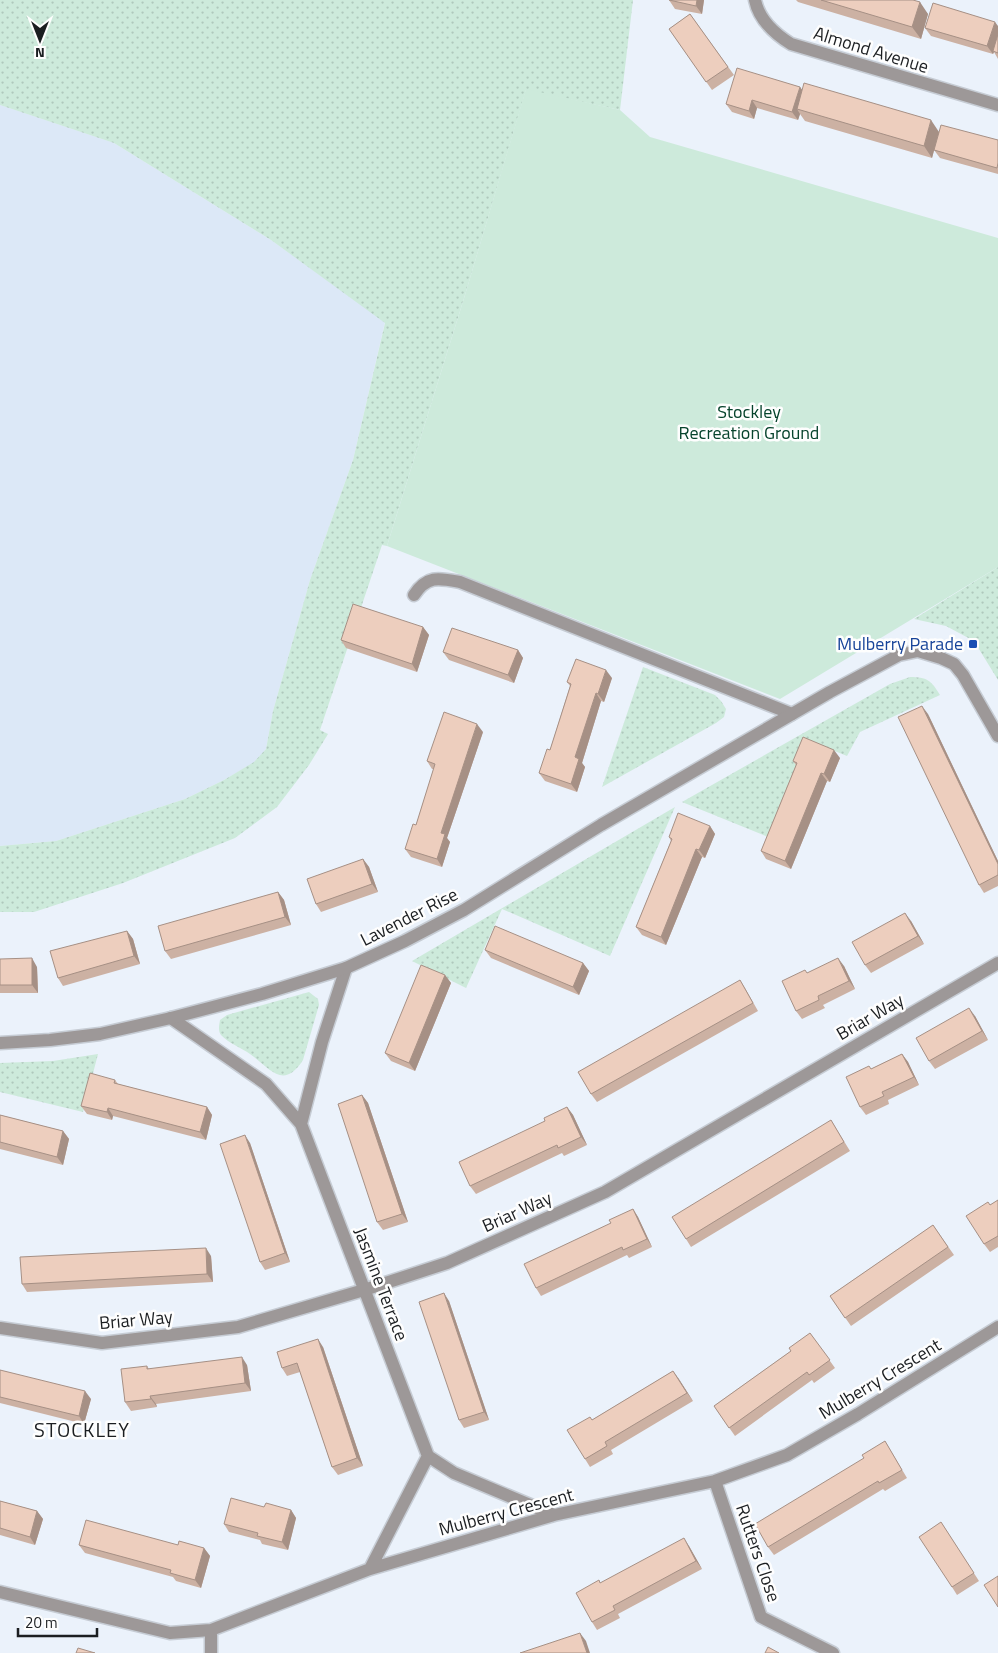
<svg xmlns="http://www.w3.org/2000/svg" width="998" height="1653" font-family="'Titillium Web',sans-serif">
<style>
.built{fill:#dce8f7}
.grass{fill:url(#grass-dots)}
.park{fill:#cdeadb}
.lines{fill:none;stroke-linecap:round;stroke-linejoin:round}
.minor-casing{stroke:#c6ccd4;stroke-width:15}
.tertiary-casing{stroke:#c6ccd4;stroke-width:15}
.minor{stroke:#9d9898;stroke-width:12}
.tertiary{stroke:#9d9898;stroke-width:12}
.wall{fill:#ccb1a3}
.shaded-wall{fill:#a69085}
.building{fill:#edcebe;stroke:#a69085}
.transit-dot{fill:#1a4fb4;stroke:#fefefe;stroke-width:2}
.labels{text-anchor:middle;stroke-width:5;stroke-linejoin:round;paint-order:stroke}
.street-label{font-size:18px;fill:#1b1e21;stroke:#fefefe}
.park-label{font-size:18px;fill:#06432c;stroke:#fefefe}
.transit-label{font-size:18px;fill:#164399;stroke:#fefefe;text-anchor:end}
.quarter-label{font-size:20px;letter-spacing:1px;fill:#1b1e21;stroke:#fefefe}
</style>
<defs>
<pattern id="grass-dots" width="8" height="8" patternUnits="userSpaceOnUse" patternTransform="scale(1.25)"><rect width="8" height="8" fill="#cdeadb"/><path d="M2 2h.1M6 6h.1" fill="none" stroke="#afc8bc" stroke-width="1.8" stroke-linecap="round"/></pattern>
</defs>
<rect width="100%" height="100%" fill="#ebf2fb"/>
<path class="built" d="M0 105 114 143 271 240 385 322 353 460 310 580 273 711 266 749 255 762 224 780 185 799 56 841 0 846Z"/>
<path class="grass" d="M0 0H633L620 110 526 90 465 295 387 546 382 545 320 730 328 734 309 765 277 807 235 838 123 883 34 912H0V846L56 841 185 799 224 780 254 762 266 749 273 711 310 580 353 460 385 323 271 240 114 143 0 105Z
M998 567V680L974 641 946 626 914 619Z
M643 667 715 695 721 701 726 709 724 717 716 723 602 787Z
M910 677C927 677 931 680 940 695L860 732 847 756 810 741 768 837 682 802 890 684Z
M675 807 610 956 502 909 466 988 412 961Z
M309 992 318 999 319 1005 303 1060C283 1091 270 1068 250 1054 242 1048 228 1043 221 1035 218 1031 219 1026 220 1020L227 1015Z
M98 1054 83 1112 0 1092V1063L53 1061Z"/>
<path class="park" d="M526 89 620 110 650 137 998 238V567L780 699 387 546 465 295Z"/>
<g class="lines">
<g class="minor-casing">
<path id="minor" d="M755 0C759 20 775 34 791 44L998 105
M414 595C427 575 439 578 460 582L792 714
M171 1018 266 1084 301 1124 428 1456 454 1473 554 1515
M301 1124 322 1042 346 968
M0 1328 102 1343 238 1327 364 1290 447 1263 605 1192 998 963
M715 1481 761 1617 833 1653
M370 1569 428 1456
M0 1592 170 1633 211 1630 370 1569 554 1515 715 1481 787 1455 858 1414 998 1327
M211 1630V1653"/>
</g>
<g class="tertiary-casing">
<path id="tertiary" d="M0 1043 50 1040 100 1034 171 1018 262 994 346 968 405 941 464 910 601 825 830 692 899 655 918 651 941 658 954 664 963 675 998 736"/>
</g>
<use href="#minor" class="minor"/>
<use href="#tertiary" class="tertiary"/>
</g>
<path class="wall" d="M669 0H704L702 14 675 9Z
M796 0H913L928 14 921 39 798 2Z
M690 14 734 75 712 90 669 29Z
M998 26V59L994 52 993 54 931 36 925 28Z
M800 87 802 90 939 132 998 140V174L940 158 934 150 932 158 805 121 800 114 798 120 757 108 754 119 732 112 726 104Z
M423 627 429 635 417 672 346 648 341 640Z
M518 650 523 658 514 683 449 660 443 652Z
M612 678 604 702 601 701 582 763 585 767 577 792 545 781 539 773 550 750 570 686 567 682Z
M928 714 998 861V886L984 893 979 885Z
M483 732 447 838 450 842 442 867 411 857 405 849 416 825 434 769H432L427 761Z
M840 758 830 782 827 781 791 869 766 859 761 851 796 765 793 761Z
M710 826 715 834 705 858 702 857 666 945 642 935 636 927 671 841 669 837Z
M363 859 369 867 378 892 321 912 316 904Z
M278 892 284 900 291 925 171 959 165 951Z
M911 921 924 944 871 973 865 965Z
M127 931 133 939 140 964 63 986 58 978Z
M485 950 583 963 589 971 579 995 491 958Z
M0 959 37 967 38 993H0Z
M844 966 855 989 823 1005 825 1008 802 1019 796 1011 807 973Z
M445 975 451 983 415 1071 391 1061 385 1053Z
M740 980 745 988 758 1011 597 1102 591 1094Z
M975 1016 988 1040 935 1069 929 1061Z
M902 1054 908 1062 919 1085 888 1100 889 1104 866 1115 860 1107 871 1069Z
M115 1080 118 1084 207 1107 212 1115 206 1140 113 1116 112 1120 87 1114 81 1106Z
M362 1095 368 1103 408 1222 383 1230 377 1222Z
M567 1107 573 1115 587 1145 564 1156 562 1153 476 1194 470 1186 545 1121Z
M0 1115 63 1131 69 1139 63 1165 0 1149Z
M831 1120 850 1151 691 1247 686 1239Z
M250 1143 290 1262 265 1270 260 1262Z
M998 1200V1247L990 1252 984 1244 990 1205Z
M633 1209 638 1217 652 1247 629 1258 627 1255 541 1296 536 1288 611 1223Z
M933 1225 954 1255 851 1326 830 1296Z
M211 1256 213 1282 27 1292 22 1284Z
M449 1301 489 1420 464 1428 459 1420Z
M810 1333 835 1368 814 1383 812 1380 735 1436 714 1406 791 1351Z
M323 1347 363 1466 338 1475 332 1467 300 1372 287 1376 282 1368Z
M247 1365 251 1391 156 1404 157 1407 131 1411 125 1402 147 1366 149 1369Z
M0 1370 91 1399 84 1424 0 1403Z
M673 1371 693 1401 611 1450 613 1454 590 1467 585 1459 592 1420Z
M885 1441 907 1478 885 1491 883 1489 774 1555 768 1547 864 1458Z
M0 1501 37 1511 43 1519 35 1545 0 1535Z
M264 1507 291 1510 296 1518 288 1550 262 1544 260 1540 229 1532 224 1524Z
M941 1522 979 1581 957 1595 952 1587Z
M79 1545H178L204 1548 210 1556 201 1588 176 1581 173 1577 85 1553Z
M689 1546 702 1569 618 1614 620 1618 597 1630 592 1622 601 1583Z"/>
<path class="shaded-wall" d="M697 0H704L702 14 696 6Z
M920 2 928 14 921 39 912 27Z
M995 22 998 26V38L993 51 994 52 993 54 987 46Z
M800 87 806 95 797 109 800 114 798 120 792 112Z
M752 100 757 108 754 119 749 111Z
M931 120 939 132 932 158 924 146Z
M423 627 429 635 417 672 412 664Z
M518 650 523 658 514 683 508 675Z
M606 670 612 678 604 702 598 694Z
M596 693 601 701 582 763 585 767 577 792 571 784 575 757Z
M922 706 928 714 998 861V864Z
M477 724 483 732 447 838 450 842 442 867 437 859 441 833Z
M834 750 840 758 830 782 824 774Z
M821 773 827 781 791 869 785 861Z
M710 826 715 834 705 858 699 850Z
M696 849 702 857 666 945 661 937Z
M363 859 369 867 378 892 372 884Z
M278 892 284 900 291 925 285 917Z
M905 913 911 921 924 944 918 936Z
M127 931 133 939 140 964 134 956Z
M32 958 37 967 38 993 32 985Z
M838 958 844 966 855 989 849 981Z
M583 963 589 971 579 995 573 987Z
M445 975 451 983 415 1071 409 1063Z
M969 1008 975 1016 988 1040 982 1031Z
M902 1054 908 1062 919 1085 914 1077Z
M362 1095 368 1103 408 1222 402 1214Z
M207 1107 212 1115 206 1140 200 1132Z
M567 1107 573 1115 587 1145 581 1137Z
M108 1108 113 1116 112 1120 107 1112Z
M63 1131 69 1139 63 1165 57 1157Z
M245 1135 250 1143 290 1262 285 1253Z
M633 1209 638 1217 652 1247 647 1239Z
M206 1248 211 1256 213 1282 207 1274Z
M444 1293 449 1301 489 1420 484 1412Z
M318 1339 323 1347 363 1466 357 1458Z
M242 1357 247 1365 251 1391 245 1383Z
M673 1371 679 1379 693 1401 687 1393Z
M85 1391 91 1399 84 1424 79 1416Z
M150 1396 156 1404 157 1407 151 1399Z
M291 1510 296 1518 288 1550 282 1542Z
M37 1511 43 1519 35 1545 30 1537Z
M684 1538 689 1546 702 1569 696 1561Z
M204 1548 210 1556 201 1588 195 1580Z
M580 1633 586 1641 590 1653H587Z"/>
<path class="building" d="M669 0H697L696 6Z
M821 0H913L920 2 912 27Z
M933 3 995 22 987 46 925 28Z
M690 14 728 67 706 82 669 29Z
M998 34V53L993 51Z
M737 68 800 87 792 112 752 100 749 111 726 104Z
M804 83 931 120 924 146 797 109Z
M941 125 998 140V163L997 168 934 150Z
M353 604 423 627 412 664 341 640Z
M452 628 518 650 508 675 443 652Z
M576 659 606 670 598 694 596 693 575 757 579 759 571 784 539 773 547 749 550 750 571 684 567 682Z
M922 706 998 864V875L979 885 898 717Z
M444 712 477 724 441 833 445 834 437 859 405 849 413 824 416 825 435 764 427 761Z
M803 737 834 750 824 774 821 773 785 861 761 851 797 763 793 761Z
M678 813 710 826 699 850 696 849 661 937 636 927 672 839 669 837Z
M363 859 372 884 316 904 307 879Z
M278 892 285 917 165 951 158 926Z
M905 913 918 936 865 965 852 942Z
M495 926 583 963 573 987 485 950Z
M127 931 134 956 58 978 50 951Z
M32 958V985H0V959Z
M838 958 849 981 818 996 819 1000 796 1011 782 981 805 970 807 973Z
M421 965 445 975 409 1063 385 1053Z
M740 980 753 1003 591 1094 578 1072Z
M969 1008 982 1031 929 1061 916 1038Z
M902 1054 914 1077 882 1092 884 1096 860 1107 846 1077 869 1066 871 1069Z
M90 1073 115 1080 114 1083 207 1107 200 1132 108 1108 107 1112 81 1106Z
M362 1095 402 1214 377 1222 338 1104Z
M567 1107 581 1137 558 1148 557 1145 470 1186 459 1162 545 1121 544 1118Z
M0 1115 63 1131 57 1157 0 1142Z
M831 1120 844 1142 686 1239 672 1217Z
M245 1135 285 1253 260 1262 220 1144Z
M998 1200V1236L984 1244 966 1216 988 1202 990 1205Z
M633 1209 647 1239 623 1250 622 1247 536 1288 524 1264 611 1223 609 1220Z
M933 1225 948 1247 845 1318 830 1296Z
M206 1248 207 1274 22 1284 20 1257Z
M444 1293 484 1412 459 1420 419 1302Z
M810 1333 830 1360 809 1375 807 1372 729 1428 714 1406 791 1351 789 1348Z
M318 1339 357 1458 332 1467 297 1363 282 1368 277 1352Z
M242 1357 245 1383 150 1396 151 1399 125 1402 121 1369 147 1366V1369Z
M0 1370 85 1391 79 1416 0 1397Z
M673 1371 687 1393 605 1442 607 1446 585 1459 567 1430 590 1417 592 1420Z
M885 1441 902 1470 879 1483 878 1481 768 1547 755 1524 864 1458 862 1455Z
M231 1498 264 1507 266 1503 291 1510 282 1542 257 1536 258 1533 224 1524Z
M0 1501 37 1511 30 1537 0 1528Z
M86 1520 178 1545 179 1541 204 1548 195 1580 170 1573 171 1570 79 1545Z
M941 1522 974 1573 952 1587 919 1537Z
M684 1538 696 1561 613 1606 615 1610 592 1622 576 1593 599 1580 600 1583Z
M998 1576V1607L984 1585Z
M580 1633 587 1653H520Z
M768 1647 779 1653H765Z
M78 1648 95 1653H76Z"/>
<rect class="transit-dot" x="968" y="639" width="10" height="10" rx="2.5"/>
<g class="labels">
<g class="street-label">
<text transform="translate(871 50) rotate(17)" y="6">Almond Avenue</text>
<text transform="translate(409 917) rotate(-27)" y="6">Lavender Rise</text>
<text transform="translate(870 1017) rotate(-30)" y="6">Briar Way</text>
<text transform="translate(517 1212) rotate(-24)" y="6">Briar Way</text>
<text transform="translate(381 1284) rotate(69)" y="6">Jasmine Terrace</text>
<text transform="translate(136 1320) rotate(-5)" y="6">Briar Way</text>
<text transform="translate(880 1379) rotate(-31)" y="6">Mulberry Crescent</text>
<text transform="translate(506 1512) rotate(-15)" y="6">Mulberry Crescent</text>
<text transform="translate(758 1553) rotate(71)" y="6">Rutters Close</text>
</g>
<g class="park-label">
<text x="749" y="418">Stockley<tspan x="749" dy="21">Recreation Ground</tspan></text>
</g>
<g class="transit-label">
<text x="963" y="650">Mulberry Parade</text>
</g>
<g class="quarter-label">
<text x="82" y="1437">STOCKLEY</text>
</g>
</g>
<g transform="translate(40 40) rotate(180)" stroke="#fefefe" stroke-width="4" paint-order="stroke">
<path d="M0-4L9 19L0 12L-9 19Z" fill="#1b1e21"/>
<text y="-8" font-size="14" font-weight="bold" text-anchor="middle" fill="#1b1e21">N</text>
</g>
<path d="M18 1628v8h79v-8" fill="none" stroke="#1b1e21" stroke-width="2.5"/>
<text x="25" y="1628" font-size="15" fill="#1b1e21" stroke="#fefefe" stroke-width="4" paint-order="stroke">20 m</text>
</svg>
